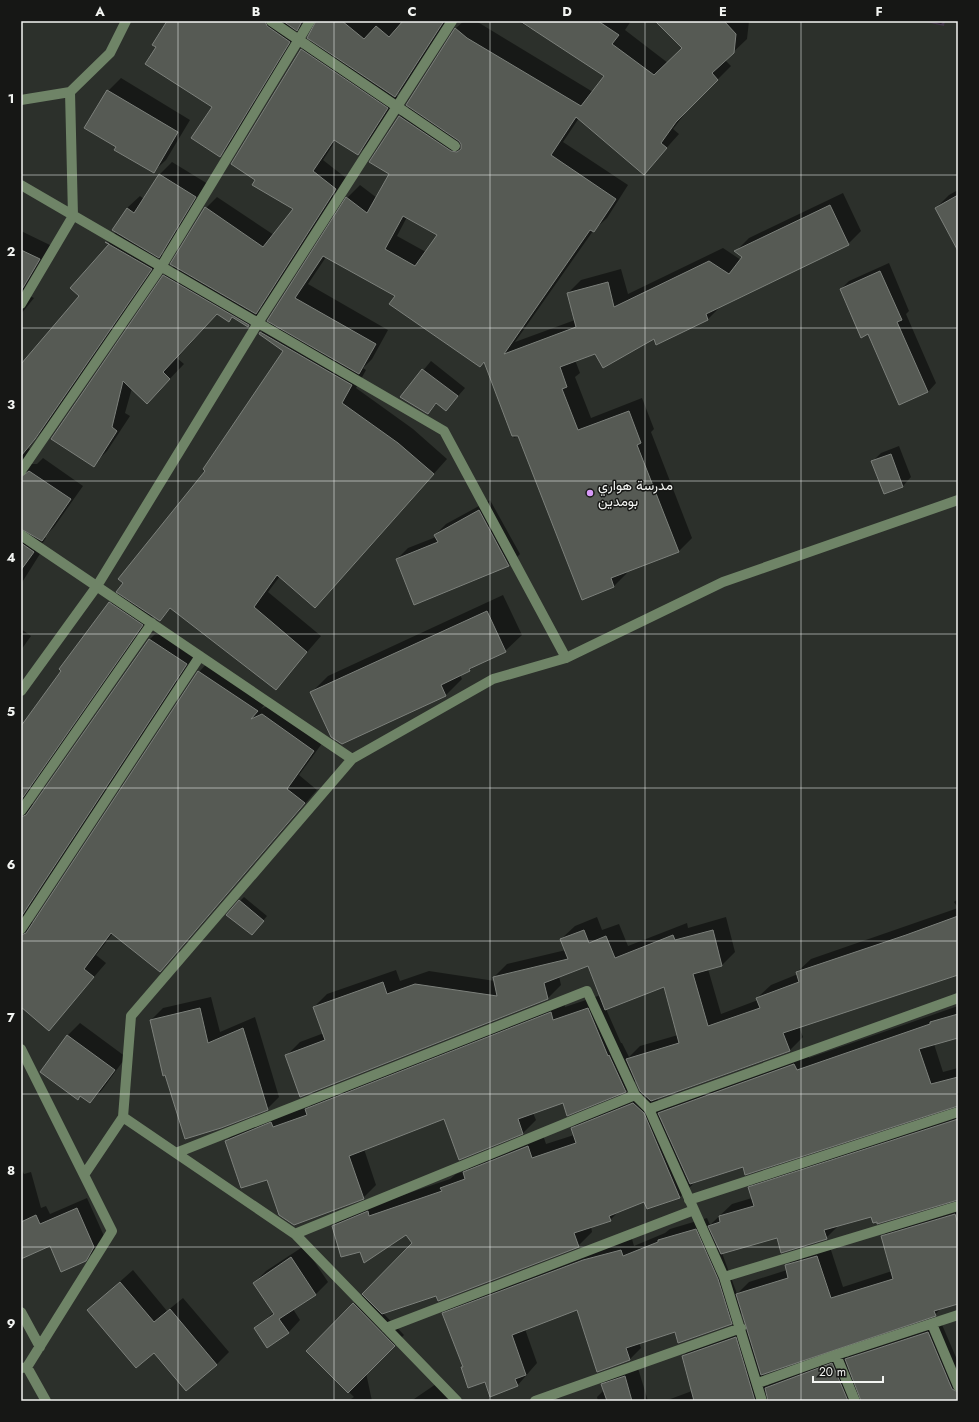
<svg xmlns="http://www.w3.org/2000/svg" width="979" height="1422" font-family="Jost,Vazirmatn,sans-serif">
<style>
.green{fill:#413548}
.shadow{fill:#0007;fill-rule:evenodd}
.building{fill:#565a54;stroke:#7c807b;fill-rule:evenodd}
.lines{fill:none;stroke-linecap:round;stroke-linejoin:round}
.minor{stroke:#6f8467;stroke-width:10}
.grid{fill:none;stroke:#f3f5f2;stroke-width:1;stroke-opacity:0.55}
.poi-dot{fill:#d89af8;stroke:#161715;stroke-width:1.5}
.labels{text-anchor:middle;stroke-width:3;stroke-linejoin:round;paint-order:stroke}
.poi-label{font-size:14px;fill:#f3f5f2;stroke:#161715;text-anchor:start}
.neatline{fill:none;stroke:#f3f5f2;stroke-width:1.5}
.grid-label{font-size:13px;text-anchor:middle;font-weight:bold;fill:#f3f5f2}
</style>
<rect width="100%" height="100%" fill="#2c302b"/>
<path class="green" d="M922 21H945L944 26Z"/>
<path class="shadow" d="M168 21H305L301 25 304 27 234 141 220 156 214 106 157 47Z
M317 21H448L409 82 396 95 398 97 369 143 358 154 336 140 323 160 346 178 267 302 260 309 262 312 248 326 233 316 228 321 218 313 177 358 184 364 161 388H132L125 413 130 416 107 451 93 465 52 439 164 276 174 266 206 208 217 197 274 235 294 209 301 50 312 39Z
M464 21H476L593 92 605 76 532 28 531 29 518 21H631L625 30 668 63 683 48 657 21H749L747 39 725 60 731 66 689 108 673 129 679 134 644 173 579 118 563 142 628 185 607 218 593 231 515 342 575 320 568 293 581 280 621 269 628 294 723 248 741 260 743 257 736 251 749 238 843 193 861 231 848 244 721 306 708 319 657 343 654 338 596 353 575 360 580 373 575 377 591 418 642 398 654 429 651 432 692 538 679 551 626 571 627 573 614 586 519 436 514 438 485 361 396 295 326 257 308 284 388 330 372 359 363 368 366 370 356 388 413 429 447 459 315 607 280 576 268 592 321 636 276 688 171 608 160 620 153 615 28 793 31 804H34L150 639 163 626 199 651 28 919 34 923 199 672 211 659 270 698 261 709 276 702 326 738 299 775 317 790 160 971 113 933 96 955 106 963 49 1029 21 1006V728L207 470 285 351 260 334 271 322 347 198 360 185 377 198 390 174 371 161 400 116 410 106 407 105 456 28ZM407 217 438 235 426 252 397 236Z
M928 21H944L941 24Z
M121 78 190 120 166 160 153 172 117 147 108 91Z
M172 162 208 184 171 244 161 254 164 256 47 425 28 448 31 450V464H37L43 458 83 486 54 527 44 537 46 538 42 544 45 546 21 584V365L81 296 72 288 110 244 107 241 116 232 127 208 140 196 144 199 160 174Z
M958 190V244L936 208 949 195Z
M21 231 52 246 28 295 34 298 21 314Z
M889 263 909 311 906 314 936 383 928 392 900 404 869 333 841 289 849 281Z
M431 361 465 388 446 410 437 403 427 413 402 396Z
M899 446 911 477 903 486 884 493 872 462 881 453Z
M490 500 520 554 509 565 414 604 397 559 408 548 436 537 435 535 446 524Z
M503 595 522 635 505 651 475 665 470 670 460 675 462 679 446 695 342 743 312 692 328 676Z
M21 629 31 636 21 650Z
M244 897 267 916 255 930 240 901Z
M958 899V974L799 1027 803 1037 789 1051 657 1098 662 1110 671 1101 807 1052 809 1058 958 1006V1037L934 1044 943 1072 958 1068V1105L743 1166 694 1183 680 1197 647 1208 645 1201 619 1211 610 1220 591 1226 592 1232 578 1246 383 1313 404 1335 373 1366 361 1349 372 1401H348L354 1397 307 1351 414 1243 406 1234 360 1250 333 1226 347 1212 383 1202 450 1179 456 1174 467 1170 478 1158 542 1132 546 1144 574 1135 572 1128 587 1114 642 1092 636 1080 626 1091 568 1114 564 1101 533 1113 536 1120 523 1133 459 1159 444 1117 364 1149 376 1185 363 1198 268 1179 226 1141 239 1128 309 1107 319 1097 564 1000 565 1007 601 995 589 965 559 976 561 985 547 999 287 1055 300 1042 324 1033 314 1007 327 994 396 970 400 981 429 971 495 981 494 977 507 964 566 950 561 939 575 926 597 917 602 930 619 924 628 946 687 923 688 928 726 917 735 952 722 965 708 969 721 1014 758 1000 757 998 771 985 798 974 797 972 811 959 958 908 954 902ZM664 986 678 1035 640 1046 629 1057 622 1043H621L606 1009Z
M211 997 220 1032 255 1017 279 1097 267 1109 151 1020 163 1008Z
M80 1023 126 1057 102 1090 90 1102 67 1036Z
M958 1111V1199L871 1216 838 1226 826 1238 778 1237 722 1253 737 1294 749 1282 787 1270 786 1266 798 1254 829 1244 843 1287 892 1271 882 1237 894 1224 958 1205V1303L942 1307 935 1315 763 1373 767 1386 778 1376 845 1352 847 1358 858 1347 940 1320 958 1362V1401H665L692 1391 683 1356 695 1344 747 1326 743 1312 731 1324 676 1331 639 1343 641 1348 629 1360 578 1309 525 1329 537 1363 517 1386 485 1381 462 1368 464 1366 443 1314 455 1302 595 1249 632 1239 634 1246 665 1233 670 1229 707 1218 710 1225 732 1204 752 1198 750 1188 762 1175Z
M21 1169 24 1174 31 1172 41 1208 46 1206 50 1214 87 1198 104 1236 96 1250 85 1260 50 1245 21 1258Z
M304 1246 328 1282 316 1294 293 1309 300 1320 288 1333 255 1329 274 1312 254 1283 266 1271Z
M133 1270 167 1311 183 1298 229 1352 216 1365 154 1352 88 1310Z
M637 1365 648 1401H598L597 1397 604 1390 602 1385 615 1372Z
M439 1382 452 1401H411L414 1399Z"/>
<path class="building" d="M167 21H265L267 26 290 42 220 157 191 138 212 107 145 64 156 47 152 45Z
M283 21H302L297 31Z
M316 21H342L364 39 376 26 389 37 403 21H444L395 97 307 38Z
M520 21H598L619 35 612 44 654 75 682 48 655 21H724L736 34 734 53 712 73 718 80 676 122 661 143 667 148 644 175 576 117 551 155 616 199 594 232 590 230 504 354 576 327 567 293 608 282 614 307 709 261 729 274 742 257 734 251 830 205 849 245 706 314 708 320 656 345 654 339 603 368 595 354 560 367 567 387 562 389 578 430 629 411 641 443 637 445 679 552 611 578 614 587 582 600 518 436H512L484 362 480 367 389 304 395 296 323 256 295 298 376 344 359 374 267 321 346 197 367 213 389 174 369 162 399 116 451 151 457 152 461 149V144L459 141 406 105 455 28 467 38 581 106 604 76ZM403 216 437 235 415 266 385 249Z
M301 49 388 108 358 155 334 140 313 171 336 189 256 314 170 264 205 207 263 247 293 209 252 185 255 180 231 164Z
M107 90 178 132 154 173 114 150 116 147 84 128Z
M159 174 196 197 159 258 112 230 127 208 134 213Z
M958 195V251L935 208Z
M105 242 152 269 35 439 21 456V364L79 296 70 288 109 244Z
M21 250 40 259 21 291Z
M880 271 902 320 897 322 928 392 899 405 868 334 861 338 840 289Z
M163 275 249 325 248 327 232 317 229 322 217 314 163 372 170 379 147 404 123 381 112 427 117 431 94 467 51 439Z
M260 332 352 385 342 403 398 443 434 474 315 608 277 575 254 607 307 652 276 690 170 608 160 621 116 592 123 583 118 579 205 471 203 469 283 351 259 334Z
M422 369 458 396 446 411 436 403 428 414 400 397Z
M891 454 903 487 884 494 871 461Z
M29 471 71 499 42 541 21 529V477Z
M479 510 509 566 414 605 396 559 438 542 434 535Z
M21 543 34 552 21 570Z
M109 602 143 625 21 800V726L61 671 59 669Z
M487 611 506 652 469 669 470 671 441 685 446 696 342 744 331 737 310 692Z
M149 639 187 664 21 917V817L26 815Z
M198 671 258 711 251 719 262 714 314 751 287 789 305 803 160 972 111 933 84 969 94 977 49 1031 21 1007V935L26 933Z
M239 900 264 921 252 935 226 915Z
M958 916V975L783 1033 790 1051 651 1101 640 1091 626 1059 679 1043 664 987 605 1010 588 966 544 983 548 999 300 1097 285 1055 325 1040 313 1007 383 982 387 994 415 984 497 996 493 977 568 959 560 939 584 930 589 943 606 936 615 958 673 935 675 940 713 930 722 966 693 974 708 1026 760 1008 756 998 799 982 796 972 906 935Z
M200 1008 208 1043 243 1028 268 1110 221 1128 185 1139 165 1075 163 1076 150 1020Z
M588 1008 608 1056 609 1055 626 1092 567 1116 563 1103 518 1119 523 1134 459 1160 444 1119 349 1156 364 1199 294 1225 279 1215 267 1180 241 1188 225 1141 271 1122 273 1127 307 1115 305 1109 551 1012 553 1020Z
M958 1014V1038L919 1049 931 1084 958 1077V1106L745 1175 743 1167 690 1184 658 1113 794 1064 797 1070 930 1024V1022Z
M67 1035 115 1070 90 1103 80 1096 78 1100 40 1072Z
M633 1103 644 1113 680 1198 647 1209 644 1202 609 1216 611 1221 574 1233 579 1247 438 1301 436 1296 382 1314 362 1294 412 1243 406 1235 364 1263 360 1252 341 1257 332 1226 368 1211 369 1216 442 1191 440 1188 465 1179 463 1172 528 1146 532 1158 576 1143 571 1128Z
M958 1119V1200L877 1224V1222L873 1223 871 1217 824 1230 827 1239 781 1253 777 1238 721 1254 708 1226 720 1222 719 1216 754 1206 748 1187Z
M77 1208 94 1247 86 1261 61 1272 50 1246 21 1259V1222L36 1215 40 1224Z
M955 1214 958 1224V1304L934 1311 936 1316 761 1375 736 1294 788 1278 785 1265 817 1256 831 1298 893 1279 881 1236Z
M696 1229 718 1279 732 1324 678 1343 675 1332 626 1348 630 1360 597 1372 577 1310 512 1335 526 1375 515 1379 518 1386 490 1397 485 1382 468 1388 461 1367H463L442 1313 583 1260 621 1250 623 1256 658 1242V1240Z
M291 1257 316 1295 279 1319 289 1333 267 1348 254 1328 274 1314 253 1283Z
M120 1282 154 1322 170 1309 217 1365 186 1391 154 1353 136 1368 87 1310Z
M353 1303 395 1346 348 1393 306 1351Z
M928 1332 952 1389 958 1392V1401H861L845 1359Z
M736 1337 755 1401H694L682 1356Z
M832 1363 848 1401H768L765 1388Z
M625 1376 632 1401H607L601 1384Z"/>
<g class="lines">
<path class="minor" d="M271 21 455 146
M21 100 70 92 110 53 126 21
M21 185 444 431 566 658
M21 304 73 216 70 92
M21 471 161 267 310 21
M21 535 352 759
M21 691 97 586 258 323 452 21
M21 811 152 623
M21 929 200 656
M21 1049 112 1231 27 1367 21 1368
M649 1109 958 998
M123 1117 295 1234 457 1401
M176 1153 587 991 635 1095 649 1109 724 1277 762 1401
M84 1175 123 1117 131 1016 352 759 493 679 566 658 723 582 958 500
M689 1200 958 1112
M295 1234 635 1095
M724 1277 958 1206
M21 1312 40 1347
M932 1324 958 1386
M386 1328 694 1210
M836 1355 855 1401
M27 1367 46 1401
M758 1383 836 1355 958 1315
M535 1401 741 1328"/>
</g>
<path class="grid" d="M178 21V1401M334 21V1401M490 21V1401M645 21V1401M801 21V1401M21 175H958M21 328H958M21 481H958M21 634H958M21 788H958M21 941H958M21 1094H958M21 1247H958"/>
<circle class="poi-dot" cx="590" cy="493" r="4"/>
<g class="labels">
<g class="poi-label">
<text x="598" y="490">مدرسة هواري<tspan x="598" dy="16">بومدين</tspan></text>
</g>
</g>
<rect width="979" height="1422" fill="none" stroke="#161715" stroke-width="44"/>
<path d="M813 1376v6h70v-6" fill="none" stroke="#f3f5f2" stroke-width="2"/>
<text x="819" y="1376" font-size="12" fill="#f3f5f2" stroke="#161715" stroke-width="3" paint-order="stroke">20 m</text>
<rect x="22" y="22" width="935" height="1378" class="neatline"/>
<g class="grid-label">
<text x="100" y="16">A</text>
<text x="256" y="16">B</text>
<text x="412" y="16">C</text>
<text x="567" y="16">D</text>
<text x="723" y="16">E</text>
<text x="879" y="16">F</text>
<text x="11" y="103">1</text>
<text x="11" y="256">2</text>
<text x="11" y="409">3</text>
<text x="11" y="562">4</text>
<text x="11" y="716">5</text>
<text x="11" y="869">6</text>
<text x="11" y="1022">7</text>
<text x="11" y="1175">8</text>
<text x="11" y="1328">9</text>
</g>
</svg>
